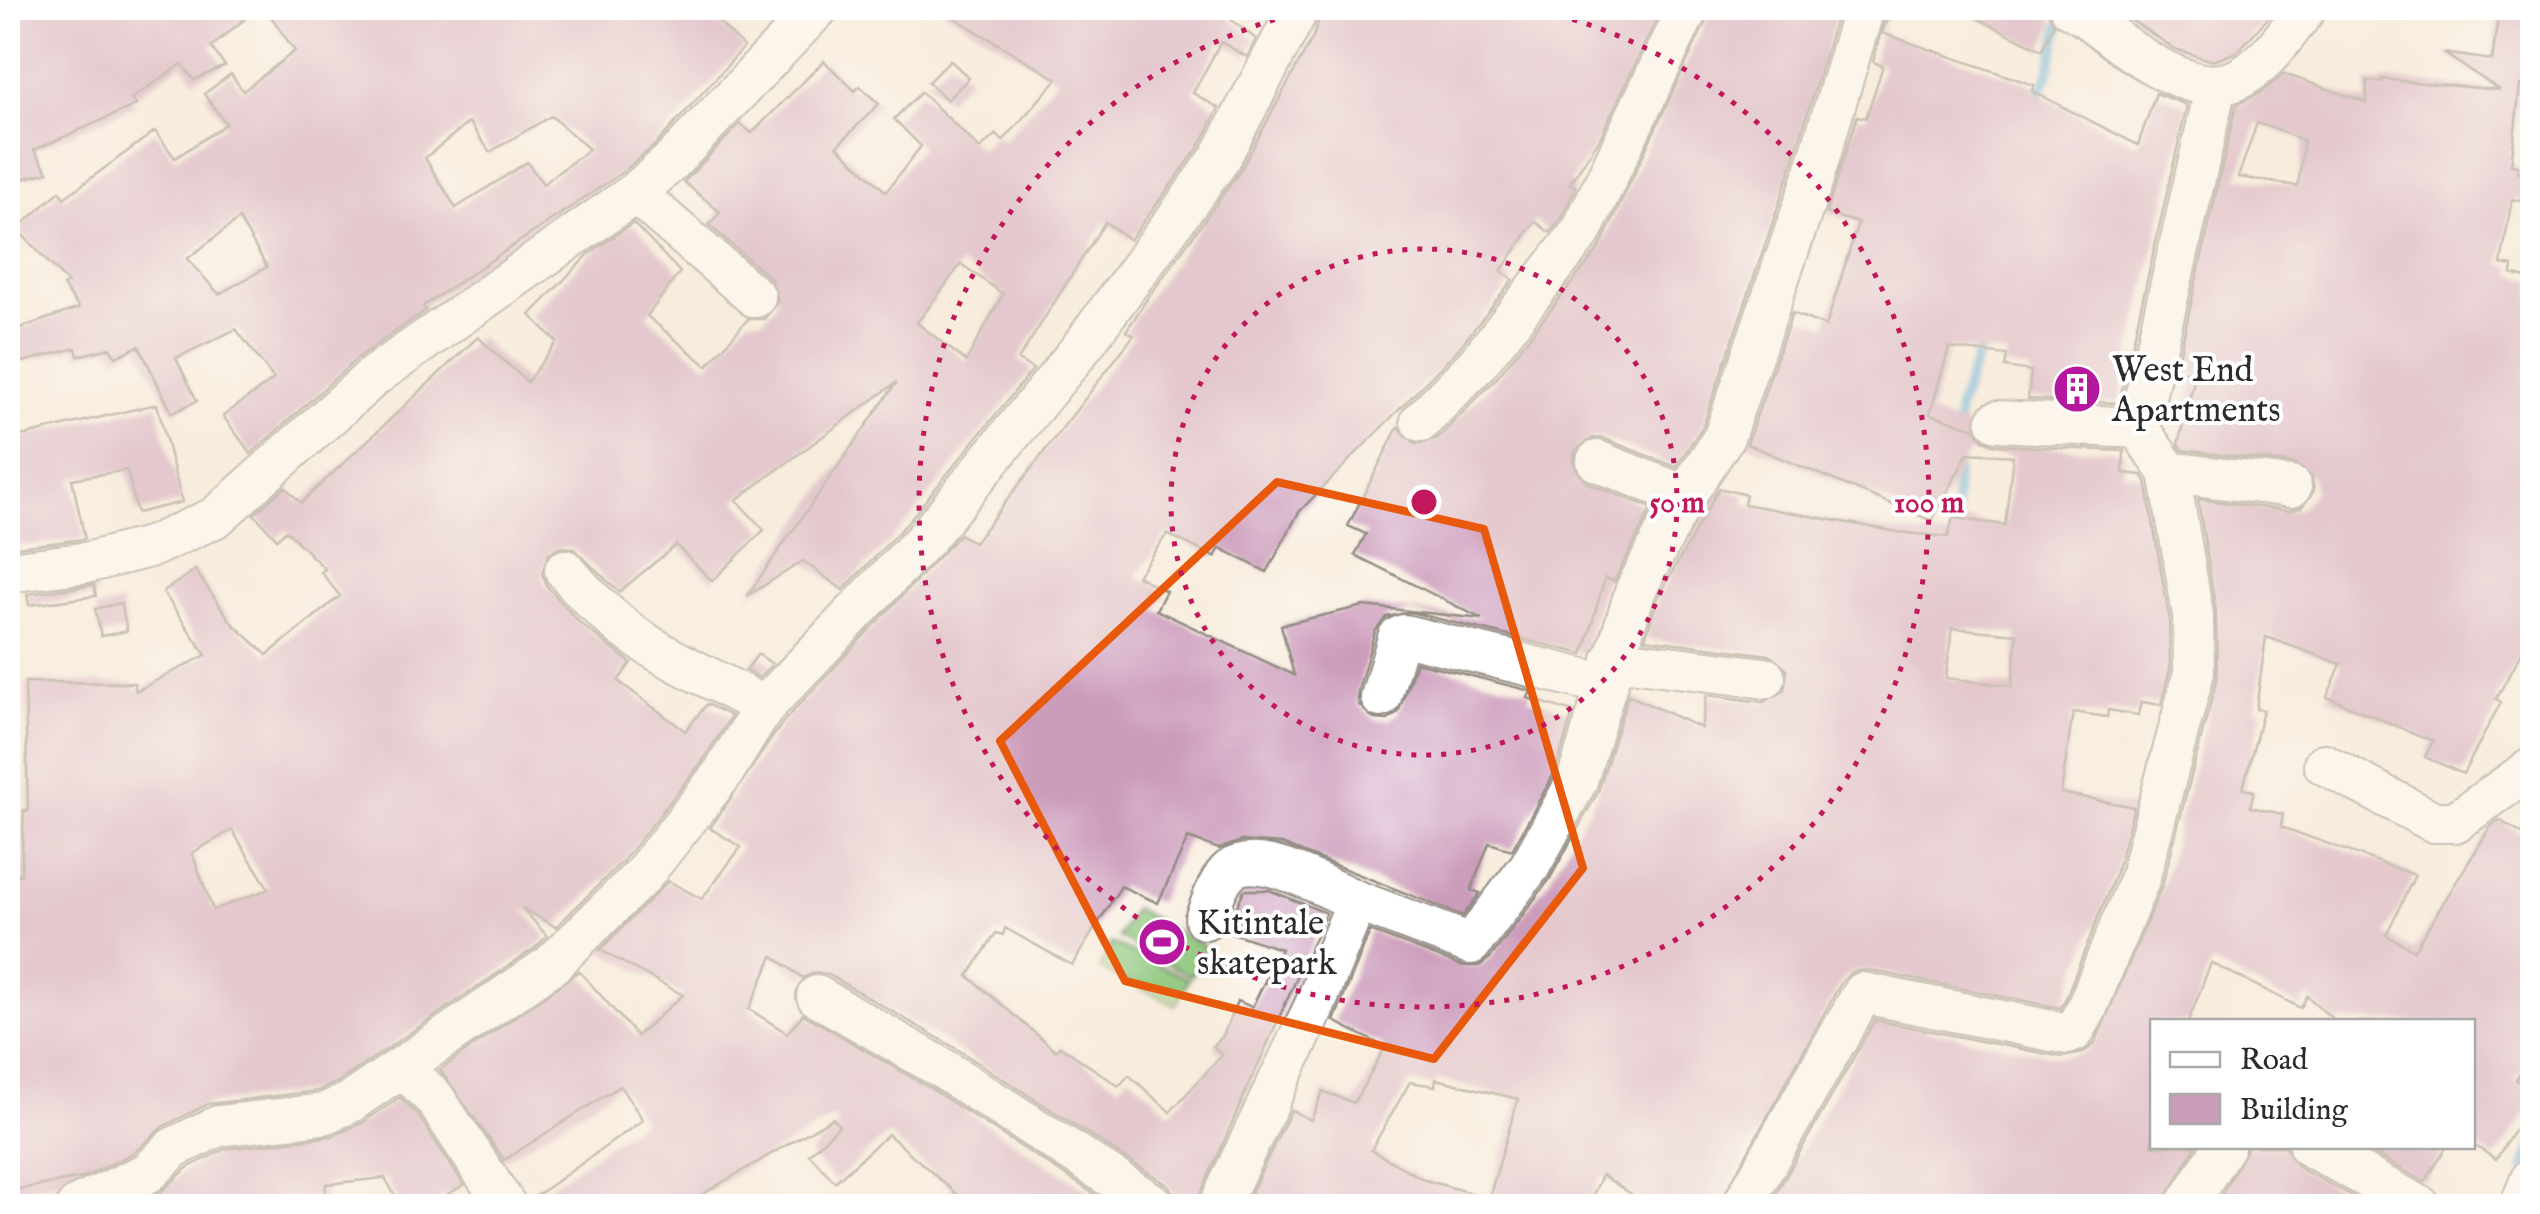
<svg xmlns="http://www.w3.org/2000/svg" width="2540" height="1214" font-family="'IM FELL English',serif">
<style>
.green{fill:#8cc579;stroke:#5c7852;stroke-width:2.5}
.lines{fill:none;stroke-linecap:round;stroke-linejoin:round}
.stream{stroke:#5eb1da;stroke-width:10}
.building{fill:#cc9cbb;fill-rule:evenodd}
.street-casing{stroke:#928c84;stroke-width:44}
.street{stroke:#fff;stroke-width:40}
.marked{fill:none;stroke:#e8590c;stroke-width:8;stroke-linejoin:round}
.ring{fill:none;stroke:#c2185b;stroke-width:5;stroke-dasharray:5 10}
.labels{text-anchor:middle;stroke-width:8;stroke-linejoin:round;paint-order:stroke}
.poi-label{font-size:35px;fill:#2b2b2b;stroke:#fff;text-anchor:start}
.centre{fill:#c2185b;stroke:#fff;stroke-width:5}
.ring-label{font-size:30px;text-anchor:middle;font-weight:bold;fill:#c2185b;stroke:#fff;stroke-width:8;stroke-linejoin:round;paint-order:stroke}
</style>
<rect width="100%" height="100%" fill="#fff"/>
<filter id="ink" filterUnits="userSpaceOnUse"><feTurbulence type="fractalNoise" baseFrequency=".01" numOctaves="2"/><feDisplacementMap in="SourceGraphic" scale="20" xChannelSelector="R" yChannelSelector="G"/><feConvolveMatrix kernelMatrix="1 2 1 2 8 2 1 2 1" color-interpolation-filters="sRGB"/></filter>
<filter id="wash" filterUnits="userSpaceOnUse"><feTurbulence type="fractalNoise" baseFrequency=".0048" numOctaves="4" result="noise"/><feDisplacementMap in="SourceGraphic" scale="40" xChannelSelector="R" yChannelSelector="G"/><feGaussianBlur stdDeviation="2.25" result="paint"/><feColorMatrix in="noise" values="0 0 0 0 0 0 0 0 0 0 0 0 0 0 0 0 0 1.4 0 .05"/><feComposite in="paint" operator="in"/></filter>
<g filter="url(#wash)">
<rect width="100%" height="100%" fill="#f8eddd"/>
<path class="green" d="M1134 908 1206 947 1191 976 1118 937Z
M1111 943 1189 979 1176 1005 1099 969Z"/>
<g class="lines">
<path class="stream" d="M2032 105 2048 76 2063 13
M1957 432 1958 409 1982 343
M1955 532 1957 464
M2524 1169 2532 1147"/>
</g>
<g id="blocks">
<path class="building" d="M8 8H258L211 47 225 66 194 80 182 64 131 99 136 105 34 150 48 172 8 183Z
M265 8H705L744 47 656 144 620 174 423 306 426 310 358 358 251 454 223 416 274 379 236 329 176 358 197 401 172 413 139 346 116 357 110 348 78 356 76 348 8 366V332L79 308 63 286 68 283 17 229 60 191 64 198 155 131 175 158 226 124 204 94 231 74 243 91 295 51ZM551 116 589 149 543 184 527 162 456 208 425 158 469 122 490 152ZM239 219 267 267 219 294 187 259Z
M938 8H1216L1256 39 1247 57 1221 42 1193 93 1219 108 1199 147 1130 240 1105 222 1018 360 1033 369 908 522 843 590 803 561 747 596 897 382 736 500 764 530 712 581 676 545 619 592 573 548 561 547 549 553 542 574 547 586 581 624 631 663 618 681 685 731 707 704 731 716 704 759 623 861 556 927 522 908 547 936 536 947 338 1082 317 1091 208 1104 162 1127 135 1152 82 1178 14 1190 8 1165 12 1054H8V897L14 898 16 874 21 875 24 810 28 811 25 682 134 683 136 691 206 655 163 592 195 570 232 623 267 655 340 596 321 572 325 569 286 530 277 539 254 514 285 487 301 503 478 337 527 382 557 342 530 315 589 254 633 223 680 272 647 316 707 366 748 319H764L778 301 771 279 709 225 720 212 684 182 740 124 752 133 824 61 855 91 860 86 879 104 837 146 886 192 921 146 894 119 921 92 980 149 996 134 1003 141 1057 79ZM961 264 1003 294 966 361 917 323ZM232 830 269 889 213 910 192 853Z
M1323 8H1662L1599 140 1570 183 1576 187 1561 219 1550 233 1535 221 1501 271 1513 280 1459 348 1299 512 1267 572 1220 548 1215 557 1167 534 1137 576 1166 591 1156 610 1294 675 1281 625 1364 606 1482 619 1355 555 1366 534 1348 526 1398 427 1416 444 1438 438 1496 379 1600 247 1712 8H1839L1789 175 1703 426 1676 467 1605 439 1593 438 1575 451 1574 465 1587 483 1652 508 1614 581 1605 578 1583 654 1410 612 1387 617 1375 631 1358 691V704L1374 719 1388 720 1398 713 1416 662 1531 691 1528 698 1573 712 1555 772 1512 850 1489 843 1471 890 1480 893 1463 916 1282 844 1241 841 1219 849 1188 838 1158 903 1121 886 1072 965 1005 928 1003 935 996 933 968 976 1056 1051 1060 1046 1119 1086 1129 1075 1170 1112 1222 1055 1213 1046 1223 1036 1237 1001 1252 1007 1281 949 1226 931 1244 890H1269L1326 913 1195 1206H1180L1169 1186 952 1046 829 975 816 972 803 978 773 956 749 1009 787 1033 803 1014 928 1087 1113 1206H970L888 1134 835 1182 809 1154 839 1126 833 1118 682 1206H529V1201L643 1120 620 1086 504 1160 440 1070 579 971 637 1036 683 995 600 950 668 881 702 899 741 847 710 828 783 722 960 534 974 543 1134 335 1126 331 1147 299 1240 171 1313 37Z
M1887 8H1892L1882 33 2034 85 2032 91 2138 145 2156 93 2187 105 2119 403 2028 399 2031 371 2005 367 2007 355 1949 348 1930 414 1975 428 1983 440 1995 445 2124 451 2123 473 2142 475 2146 481 2169 617 2170 669 2161 705 2141 702 2138 715 2108 710 2107 717 2073 712 2061 793 2134 807 2116 872 2065 1000 2060 1008 1868 970 1852 972 1842 981 1718 1206H1650L1602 1175 1588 1206H1565L1545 1198 1542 1206H1274L1250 1195 1291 1110 1311 1120 1323 1091 1354 1103 1383 1051V1046L1334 1021 1370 931 1463 966H1479L1490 958 1549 880 1598 792 1628 695 1701 728 1707 695 1763 702 1784 691 1787 670 1769 655 1645 639 1658 598 1719 488 1746 495 1744 504 1898 532 1948 537 1953 518 2005 525 2013 456 1968 453 1932 521 1747 444 1792 313 1826 326 1858 223 1826 213 1857 116 1866 118 1883 66 1873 62ZM1952 628 2017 634 2012 686 1946 678ZM1436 1079 1518 1099 1489 1198 1425 1180 1371 1150 1410 1082 1435 1086Z
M1956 8H2046L2054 24 2042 50Z
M2113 8H2277L2237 52 2213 61 2175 49Z
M2499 10 2532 15V87L2520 85 2511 165 2518 166 2517 172 2532 175V203L2512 199 2501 264 2513 266 2512 274 2532 280V379L2526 401 2532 403V634L2496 699 2501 702 2463 774 2425 757 2433 741 2327 697 2341 664 2266 637 2256 709 2263 710 2243 789 2254 791 2250 807 2283 814 2281 827 2415 875 2386 935 2414 950 2491 826 2499 820 2532 840V1054L2516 1080 2532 1091V1103L2496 1159 2472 1144V1022H2336L2307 996 2301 1008 2211 963 2188 1022H2152V1146H2196L2162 1206H1798L1782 1196 1769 1206 1875 1020 2062 1057 2083 1053 2095 1043 2162 886 2217 678 2216 611 2198 499 2289 511 2301 508 2314 491 2312 477 2295 464 2182 450 2178 444 2196 373 2176 370 2236 105 2262 92 2284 74 2366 102 2367 81 2382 82V79L2500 90 2443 53 2492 60ZM2257 123 2304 140 2298 186 2238 177Z
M950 60 969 78 947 100 928 82Z
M157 404 182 502 137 513 127 470 72 479 85 539 8 548V439Z
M94 585 96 596 29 605 27 594Z
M121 603 127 631 101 636 95 609Z
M758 654 772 664 759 678 746 670Z
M400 1097 417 1114 464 1185 427 1206H401L385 1178 326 1184 324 1206 188 1201V1206H132L160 1193 187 1168 225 1149 332 1136 362 1123Z
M2248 1146H2285L2298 1167 2371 1206H2279L2260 1196 2254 1206H2244L2222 1194Z
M2360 1146H2447L2425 1182Z"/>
</g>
</g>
<g filter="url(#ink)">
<use href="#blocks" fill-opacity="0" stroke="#928c84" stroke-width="2.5"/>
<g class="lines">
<g class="street-casing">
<path id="street" d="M2070 8C2093 19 2111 38 2133 52 2224 112 2250 85 2306 8
M635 193 755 297
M1421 421 1477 364 1581 232 1688 8
M1997 421 2138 428
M1597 461 1685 496
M2169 472 2291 487
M565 570C631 650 679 659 764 707
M8 572 90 562 153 546 216 517 374 376 635 193 672 161 818 8
M1613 659 1765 678
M1381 697 1398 638 1404 635 1604 684
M2324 764 2434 822H2455L2532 768
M1205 919C1211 905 1218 880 1230 870 1258 848 1328 889 1357 901
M817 996 940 1067 1156 1206
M404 1068 435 1099 506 1206
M2309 1146 2420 1206
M77 1206 149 1172 173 1148 218 1126 323 1114 349 1103 551 965 641 877 723 773 764 707 926 538 1078 352 1219 160 1299 8
M1219 1206 1315 1005 1357 901 1471 944 1530 866 1577 781 1636 589 1685 496 1724 437 1812 182 1864 8
M1742 1206 1863 993 2067 1034 2074 1031 2086 1010 2139 880 2194 672 2193 615 2169 472 2138 428 2216 86
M2186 1206 2224 1146
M2520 1206 2532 1177"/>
</g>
<use href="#street" class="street"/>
</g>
</g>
<path d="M0 0H2540V1214H0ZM1277 482 1484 529 1583 868 1434 1059 1125 981 1000 741Z" fill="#f8eddd" fill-opacity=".55" fill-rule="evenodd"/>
<path class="marked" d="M1277 482 1484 529 1583 868 1434 1059 1125 981 1000 741Z"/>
<g class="ring">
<circle cx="1424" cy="502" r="253"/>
<path d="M1529 8A505 505 0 1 1 1319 8"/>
</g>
<defs>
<g id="building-disc" transform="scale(2.5)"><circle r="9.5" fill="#b5179e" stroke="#fff"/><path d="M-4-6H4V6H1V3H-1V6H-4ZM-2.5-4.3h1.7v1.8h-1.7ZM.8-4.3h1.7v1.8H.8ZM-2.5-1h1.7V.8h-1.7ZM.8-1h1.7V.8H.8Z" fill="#fff"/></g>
<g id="stadium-disc" transform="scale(2.5)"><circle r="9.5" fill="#b5179e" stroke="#fff"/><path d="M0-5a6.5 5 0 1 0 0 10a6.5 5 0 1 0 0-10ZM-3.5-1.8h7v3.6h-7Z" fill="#fff"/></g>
</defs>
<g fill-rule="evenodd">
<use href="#building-disc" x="2077" y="389"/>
<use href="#stadium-disc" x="1162" y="942"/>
</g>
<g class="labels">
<g class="poi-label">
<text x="2112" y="381">West End<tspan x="2112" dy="40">Apartments</tspan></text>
<text x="1197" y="934">Kitintale<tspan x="1197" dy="40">skatepark</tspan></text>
</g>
</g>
<circle cx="1424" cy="502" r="15" class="centre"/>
<g class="ring-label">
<text x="1677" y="512">50 m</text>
<text x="1929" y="512">100 m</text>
</g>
<rect width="2540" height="1214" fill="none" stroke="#fff" stroke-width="40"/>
<rect x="2150" y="1019" width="325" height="130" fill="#ffffff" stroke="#aaaaaa" stroke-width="2.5"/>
<rect x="2170" y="1052" width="50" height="15" fill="#ffffff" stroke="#aaaaaa" stroke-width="2.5"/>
<text x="2240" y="1069" font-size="30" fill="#2b2b2b">Road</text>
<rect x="2170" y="1094" width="50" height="30" fill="#cc9cbb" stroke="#aaaaaa" stroke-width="2.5"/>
<text x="2240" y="1119" font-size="30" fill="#2b2b2b">Building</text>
</svg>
